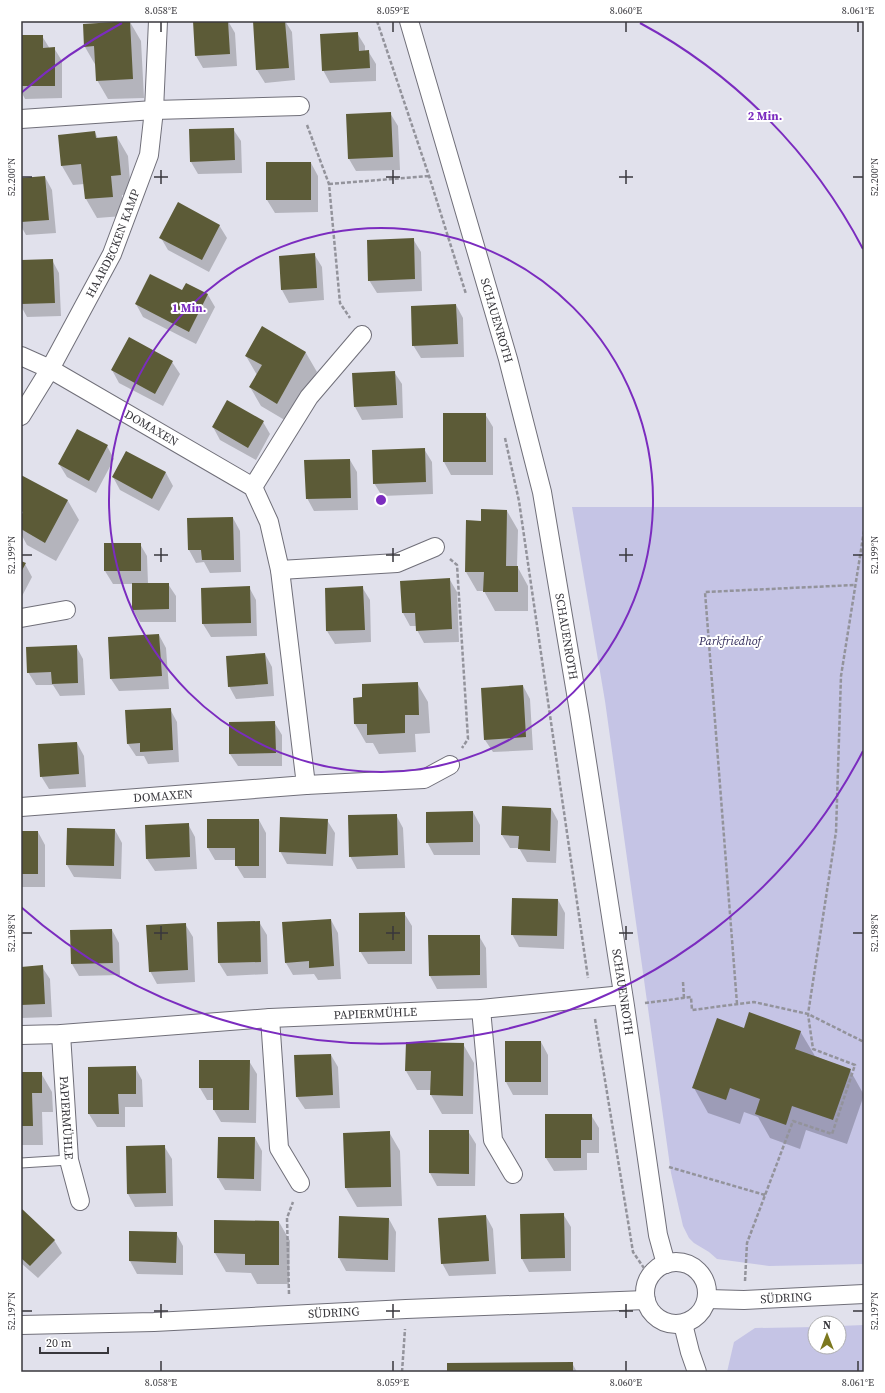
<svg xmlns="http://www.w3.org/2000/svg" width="885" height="1393" font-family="'Source Serif 4',serif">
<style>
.green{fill:#c5c4e5}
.shadow{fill:#0003}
.building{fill:#5c5b37}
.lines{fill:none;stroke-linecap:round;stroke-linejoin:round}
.lane-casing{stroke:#706f79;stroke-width:11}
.street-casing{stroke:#706f79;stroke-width:20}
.path{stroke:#93939b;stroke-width:2.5;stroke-dasharray:4 2;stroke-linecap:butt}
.lane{stroke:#fff;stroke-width:9}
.street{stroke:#fff;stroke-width:18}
.ticks{fill:none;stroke:#38373c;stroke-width:1.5}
.ring{fill:none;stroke:#7b2cbf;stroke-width:2}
.labels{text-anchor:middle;stroke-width:4;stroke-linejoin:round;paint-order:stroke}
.street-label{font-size:12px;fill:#38373c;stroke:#fff}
.park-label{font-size:12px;font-style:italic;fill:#302959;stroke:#fff}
.centre{fill:#7b2cbf;stroke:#fff;stroke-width:2}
.ring-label{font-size:12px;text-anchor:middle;font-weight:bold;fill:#7b2cbf;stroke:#fff;stroke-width:4;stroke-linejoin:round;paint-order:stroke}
.neatline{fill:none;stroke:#38373c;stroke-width:1.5}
.ticks-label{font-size:10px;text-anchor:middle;fill:#38373c}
</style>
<rect width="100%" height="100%" fill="#e1e1ec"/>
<path class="green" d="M572 507H864V1264L769 1266 717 1259 709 1252 694 1243 689 1238 683 1226 671 1173 605 701Z
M864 1325V1372H727L734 1342 755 1328 815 1327V1347H839V1326Z"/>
<path class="shadow" d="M212 21H228L235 33 237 66 203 68 196 56Z
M262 21H285L292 32 295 80 265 83 257 70Z
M130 22 141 41 144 98 108 99 97 80 96 66 85 47Z
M357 33 365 46V51H368L376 64V81L330 83 323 70Z
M21 36H42L50 49 54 48 62 61V98L25 99 21 91Z
M390 113 398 126 400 170 356 171 349 159Z
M233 129 241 141 242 173 198 174 191 162Z
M95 132 98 139 117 137 128 156 131 194 122 195 123 216 97 218 86 199 84 184 73 185 62 166Z
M311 163 318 176V212L275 213 267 200Z
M45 177 52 190 56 233 26 235 21 226V179Z
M219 225 227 238 209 272 168 250 161 238Z
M413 239 421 252 422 291 377 293 369 280Z
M314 254 322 267 324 300 289 303 282 290 280 257Z
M52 260 59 273 61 316 27 317 21 306V261Z
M187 284 208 295 215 307 196 344 143 317 136 304 182 292Z
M456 305 463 318 464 357 421 358 413 345Z
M262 328 306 353 317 372 288 422 261 406 250 387 257 375 246 356Z
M172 362 180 374 163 406 119 383 112 370Z
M394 372 402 384 403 418 362 420 355 407 353 374Z
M444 414H485L493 427V475H451L444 462Z
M263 422 270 434 256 460 220 440 213 427Z
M107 446 114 459 96 493 67 477 59 464Z
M424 449 432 462 433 494 382 496 374 483Z
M126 452 166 473 173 486 159 511 120 490 113 477Z
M350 460 357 472 358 510 314 511 307 498Z
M21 476 68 501 79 520 56 561 27 545 21 534Z
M507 511 518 530 517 566 528 586V611H495L484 591H477L466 572 467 521 482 522Z
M233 518 240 531 241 572 210 573 204 562 196 563 189 550Z
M105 544H140L147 556 148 584H168L176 596V622H140L133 610V584H113L105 571Z
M21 562 25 564 32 577 21 598Z
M450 580 457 592 459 642 424 643 417 630V626H410L403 613Z
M249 587 256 600 257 636 211 637 203 624Z
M362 587 370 600 371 642 335 644 327 631Z
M159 635 166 648 169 689 119 691 111 679Z
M76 646 83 659 85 695 60 696 53 685H36L28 672Z
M265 654 272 667 274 696 236 699 229 686Z
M417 683 428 702 430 733 415 734 416 752 379 754 373 743H366L355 724 354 698H363Z
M523 686 530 699 533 750 493 752 485 740Z
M170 709 177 722 179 762 148 764 144 756H136L128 744Z
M274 722 282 735V766H238L230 754Z
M77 743 84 756 86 787 49 789 41 776Z
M551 808 558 821 556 863 527 862 519 848H510L502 835Z
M473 812 480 825V855H434L427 842Z
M396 815 403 828 405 868 357 869 350 856Z
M259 820 266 833V878H244L236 865V860H215L208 848Z
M327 820 335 833 333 866 287 864 280 851Z
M188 824 195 837 197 869 155 871 147 859Z
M115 830 122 843 121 879 74 877 67 865Z
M21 832H38L45 845V887H21Z
M558 900 565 913 564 949 519 947 512 934Z
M404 913 412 926V964H368L360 951Z
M331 920 338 933 341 979 318 980 314 974 293 975 286 963Z
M259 922 267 935 268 974 227 976 219 963Z
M185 924 193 937 195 982 157 984 150 971Z
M112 930 119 943 120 975 79 976 72 964Z
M479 936 486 948 487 988 437 989 430 976Z
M42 967 50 979 52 1017 21 1018V968Z
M745 1029 800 1031 815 1056 850 1070 864 1095 847 1144 806 1130 800 1149 770 1138 758 1117 744 1112 740 1124 708 1113 694 1088Z
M506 1042H541L548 1055V1095H513L506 1082Z
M463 1044 474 1063 473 1114H442L431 1095V1090H417L406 1071Z
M331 1055 338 1067 340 1108 305 1109 297 1097Z
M249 1061 257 1074 256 1123 221 1122 214 1110V1100H207L200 1088Z
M135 1067 142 1080 143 1107H125V1127H97L89 1114V1068Z
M21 1073H41L52 1092 53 1112H42L43 1145H21Z
M591 1115 599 1128V1153H587V1170L554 1171 546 1158Z
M430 1131H468L476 1144 475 1186H437L430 1173Z
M389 1132 400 1151 402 1206 357 1207 346 1188 344 1134Z
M255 1138 262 1151 261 1191 225 1190 218 1178Z
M164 1146 172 1159 173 1206 135 1207 128 1194Z
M21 1209 54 1240 62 1253 38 1278 21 1263Z
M563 1214 571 1227V1271L529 1272 522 1259Z
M486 1216 493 1229 496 1274 449 1276 442 1263Z
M389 1219 396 1232 395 1272 346 1271 339 1258Z
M215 1221 279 1222 290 1241 289 1284H257L251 1273 226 1272 215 1253Z
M130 1232 176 1233 183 1246V1275L137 1274 130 1261Z
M572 1363 577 1372H448Z"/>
<path class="building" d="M130 21 133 79 96 81 94 46 84 47 83 24Z
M193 21H228L230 54 195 56Z
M253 21H285L289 68 256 70Z
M358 32 359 51 369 50 370 68 322 71 320 34Z
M21 35H43V48L55 47V86H21Z
M391 112 393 157 348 159 346 114Z
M234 128 235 160 190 162 189 129Z
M95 131 96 138 117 136 121 175 111 176 113 197 85 199 81 164 61 166 58 135Z
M266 162H311V200H266Z
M45 176 49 220 21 222V178Z
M178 202 220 225 202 260 159 238Z
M414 238 415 279 368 281 367 240Z
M315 253 317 288 281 290 279 256Z
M53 259 55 303 21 304V260Z
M150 274 182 290 186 283 208 294 189 332 135 304Z
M456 304 458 344 412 346 411 306Z
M262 326 306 352 277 404 249 387 262 365 245 356Z
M129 337 173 361 155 394 111 370Z
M395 371 397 405 354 407 352 373Z
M227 400 264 421 248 448 212 427Z
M443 413H486V462H443Z
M77 429 108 445 89 481 58 464Z
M425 448 426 482 373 484 372 450Z
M126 451 166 472 152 499 112 477Z
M350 459 351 498 306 499 304 460Z
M21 475 68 500 45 543 21 529V516L23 512 21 511Z
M481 509 507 510 506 566H518V592H483L484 572H465L466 520 481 521Z
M233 517 234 560H202L201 550H188L187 518Z
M104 543H141V571H104Z
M21 561 26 563 21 572Z
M450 578 452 629 416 631 415 613H402L400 581Z
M132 583H169V609L132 610Z
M250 586 251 623 202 624 201 588Z
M363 586 365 630 326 631 325 588Z
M159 634 162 676 110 679 108 637Z
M77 645 78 683 52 684 51 672 27 673 26 647Z
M265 653 268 684 228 687 226 656Z
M418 682 419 715H405V733L367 735V724H354L353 698 362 697V684Z
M523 685 526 737 484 740 481 688Z
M171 708 173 750 140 752V743L127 744 125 710Z
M275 721 276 753 229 754V722Z
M77 742 79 774 40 777 38 744Z
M502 806 551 808 550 851 518 849 519 836 501 835Z
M473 811V842L426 843V812Z
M397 814 398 855 349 857 348 815Z
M280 817 328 819 326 854 279 852Z
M207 819H259V866H235V848H207Z
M189 823 190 857 146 859 145 825Z
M67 828 115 829 114 866 66 865Z
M21 831H38V874H21Z
M512 898 558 899 557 936 511 935Z
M405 912V951L359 952V913Z
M331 919 334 966 309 968V961L285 963 282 922Z
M260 921 261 962 218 963 217 922Z
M186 923 188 970 149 972 146 925Z
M112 929 113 963 71 964 70 930Z
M428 935H480V975L429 976Z
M43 965 45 1004 21 1005V967Z
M749 1012 801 1031 795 1049 851 1069 833 1120 792 1106 786 1125 755 1114 760 1099 730 1088 726 1100 692 1088 717 1018 744 1028Z
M505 1041H541V1082H505Z
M406 1042 464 1043 463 1096 430 1095 431 1071H405Z
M331 1054 333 1095 296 1097 294 1055Z
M199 1060H250L249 1110H213V1088H199Z
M136 1066V1094H118L119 1114H88V1067Z
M21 1072H42V1093H32L33 1126H21Z
M545 1114H592V1140H581V1158H545Z
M429 1130H469V1174L429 1173Z
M390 1131 391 1187 345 1188 343 1133Z
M218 1137H255L254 1179 217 1178Z
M165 1145 166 1193 127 1194 126 1146Z
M21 1208 55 1240 30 1266 21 1258Z
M564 1213 565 1258 521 1259 520 1214Z
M486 1215 489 1261 441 1264 438 1218Z
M339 1216 389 1218 388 1260 338 1258Z
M214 1220 279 1221V1265H245V1254L214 1253Z
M129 1231 177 1232 176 1263 129 1261Z
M573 1362V1372H447V1363Z"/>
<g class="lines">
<g class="lane-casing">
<path id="lane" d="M21 1163 69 1160"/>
</g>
<g class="street-casing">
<g id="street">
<path id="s1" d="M409 21 508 359 542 492 580 717 625 1006 658 1235 666 1264"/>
<path d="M21 119 154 110 300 106"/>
<path id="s2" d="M21 356 50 369 253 487 269 522 280 570 306 785 21 807"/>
<path id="s3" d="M21 416 50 369 112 254 149 155 154 110 158 21"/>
<path d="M253 487 309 397 362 335"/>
<path d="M280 570 397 563 435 547"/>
<path d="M21 618 66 610"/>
<path d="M306 785 424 779 450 765"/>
<path d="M481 1009 493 1140 513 1174"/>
<path d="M270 1018 279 1148 300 1183"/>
<path id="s4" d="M61 1034 69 1160 80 1201"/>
<path id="s5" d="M21 1035 61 1034 270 1018 481 1009 623 995"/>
<circle cx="676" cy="1293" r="31"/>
<path id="s6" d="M707 1299 744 1300 864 1294"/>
<path d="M683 1324 690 1352 697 1372"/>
<path id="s7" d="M21 1325 154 1322 406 1309 646 1300"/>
</g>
</g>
<path class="path" d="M377 21 429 176 466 294
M307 125 329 184 340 303 350 318
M329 184 429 176
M505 438 519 501 588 978
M450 559 457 565 468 739 462 748
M683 982 684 998
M645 1003 691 997 692 1010 754 1002 808 1014 864 1042
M737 1004 705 592 855 585
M595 1019 633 1252 646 1271
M669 1167 765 1195
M745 1281 747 1243 793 1121 832 1134 855 1065 813 1049 808 1014 836 832 841 676 864 531
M289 1294 287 1218 293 1202
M402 1372 405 1329"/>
<use href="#lane" class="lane"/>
<use href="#street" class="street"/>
</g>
<path class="ticks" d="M161 22V32M393 22V32M626 22V32M858 22V32M161 170V184M393 170V184M626 170V184M22 177H32M154 177H168M386 177H400M619 177H633M853 177H863M161 548V562M393 548V562M626 548V562M22 555H32M154 555H168M386 555H400M619 555H633M853 555H863M161 926V940M393 926V940M626 926V940M22 933H32M154 933H168M386 933H400M619 933H633M853 933H863M161 1304V1318M393 1304V1318M626 1304V1318M22 1311H32M154 1311H168M386 1311H400M619 1311H633M853 1311H863M161 1361V1371M393 1361V1371M626 1361V1371M858 1361V1371"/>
<g class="ring">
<circle cx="381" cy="500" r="272"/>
<path d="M863 751A543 543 0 0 1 21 907M21 93A543 543 0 0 1 122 23M640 23A543 543 0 0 1 863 249"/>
</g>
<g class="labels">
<g class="street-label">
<text dy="4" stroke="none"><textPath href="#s3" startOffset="196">HAARDECKEN KAMP</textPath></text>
<text dy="4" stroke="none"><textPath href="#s1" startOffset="312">SCHAUENROTH</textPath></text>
<text dy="4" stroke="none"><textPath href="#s2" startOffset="149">DOMAXEN</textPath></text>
<text dy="4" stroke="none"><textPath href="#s1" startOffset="636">SCHAUENROTH</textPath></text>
<text transform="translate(163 796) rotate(-4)" y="4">DOMAXEN</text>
<text dy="4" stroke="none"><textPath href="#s1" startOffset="996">SCHAUENROTH</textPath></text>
<text dy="4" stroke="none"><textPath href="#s5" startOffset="355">PAPIERMÜHLE</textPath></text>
<text dy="4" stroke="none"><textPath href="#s4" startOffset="84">PAPIERMÜHLE</textPath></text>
<text dy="4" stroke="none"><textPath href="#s6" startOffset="79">SÜDRING</textPath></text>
<text dy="4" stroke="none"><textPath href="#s7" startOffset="313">SÜDRING</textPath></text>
</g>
<g class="park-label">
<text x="730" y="645">Parkfriedhof</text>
</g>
</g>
<circle cx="381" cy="500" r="6" class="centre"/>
<g class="ring-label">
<text x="765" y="120">2 Min.</text>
<text x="189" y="312">1 Min.</text>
</g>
<rect width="885" height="1393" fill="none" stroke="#ffffff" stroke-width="44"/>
<g transform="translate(827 1335)"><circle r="19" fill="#ffffff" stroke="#afafb1"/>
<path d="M0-3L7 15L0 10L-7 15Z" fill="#7c781e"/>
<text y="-6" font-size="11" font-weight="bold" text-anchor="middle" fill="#38373c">N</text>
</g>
<path d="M40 1347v6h68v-6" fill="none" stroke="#38373c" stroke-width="2"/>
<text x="46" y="1347" font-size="12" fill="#38373c" stroke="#ffffff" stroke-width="3" paint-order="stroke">20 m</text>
<rect x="22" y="22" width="841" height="1349" class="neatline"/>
<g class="ticks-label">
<text x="161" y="14">8.058°E</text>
<text x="393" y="14">8.059°E</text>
<text x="626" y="14">8.060°E</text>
<text x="858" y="14">8.061°E</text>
<text transform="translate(11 177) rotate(-90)" y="4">52.200°N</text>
<text transform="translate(874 177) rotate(-90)" y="4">52.200°N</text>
<text transform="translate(11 555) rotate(-90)" y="4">52.199°N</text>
<text transform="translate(874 555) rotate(-90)" y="4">52.199°N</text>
<text transform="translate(11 933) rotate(-90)" y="4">52.198°N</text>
<text transform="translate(874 933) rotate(-90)" y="4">52.198°N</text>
<text transform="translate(11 1311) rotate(-90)" y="4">52.197°N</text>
<text transform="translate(874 1311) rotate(-90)" y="4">52.197°N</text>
<text x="161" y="1386">8.058°E</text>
<text x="393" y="1386">8.059°E</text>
<text x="626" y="1386">8.060°E</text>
<text x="858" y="1386">8.061°E</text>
</g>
</svg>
